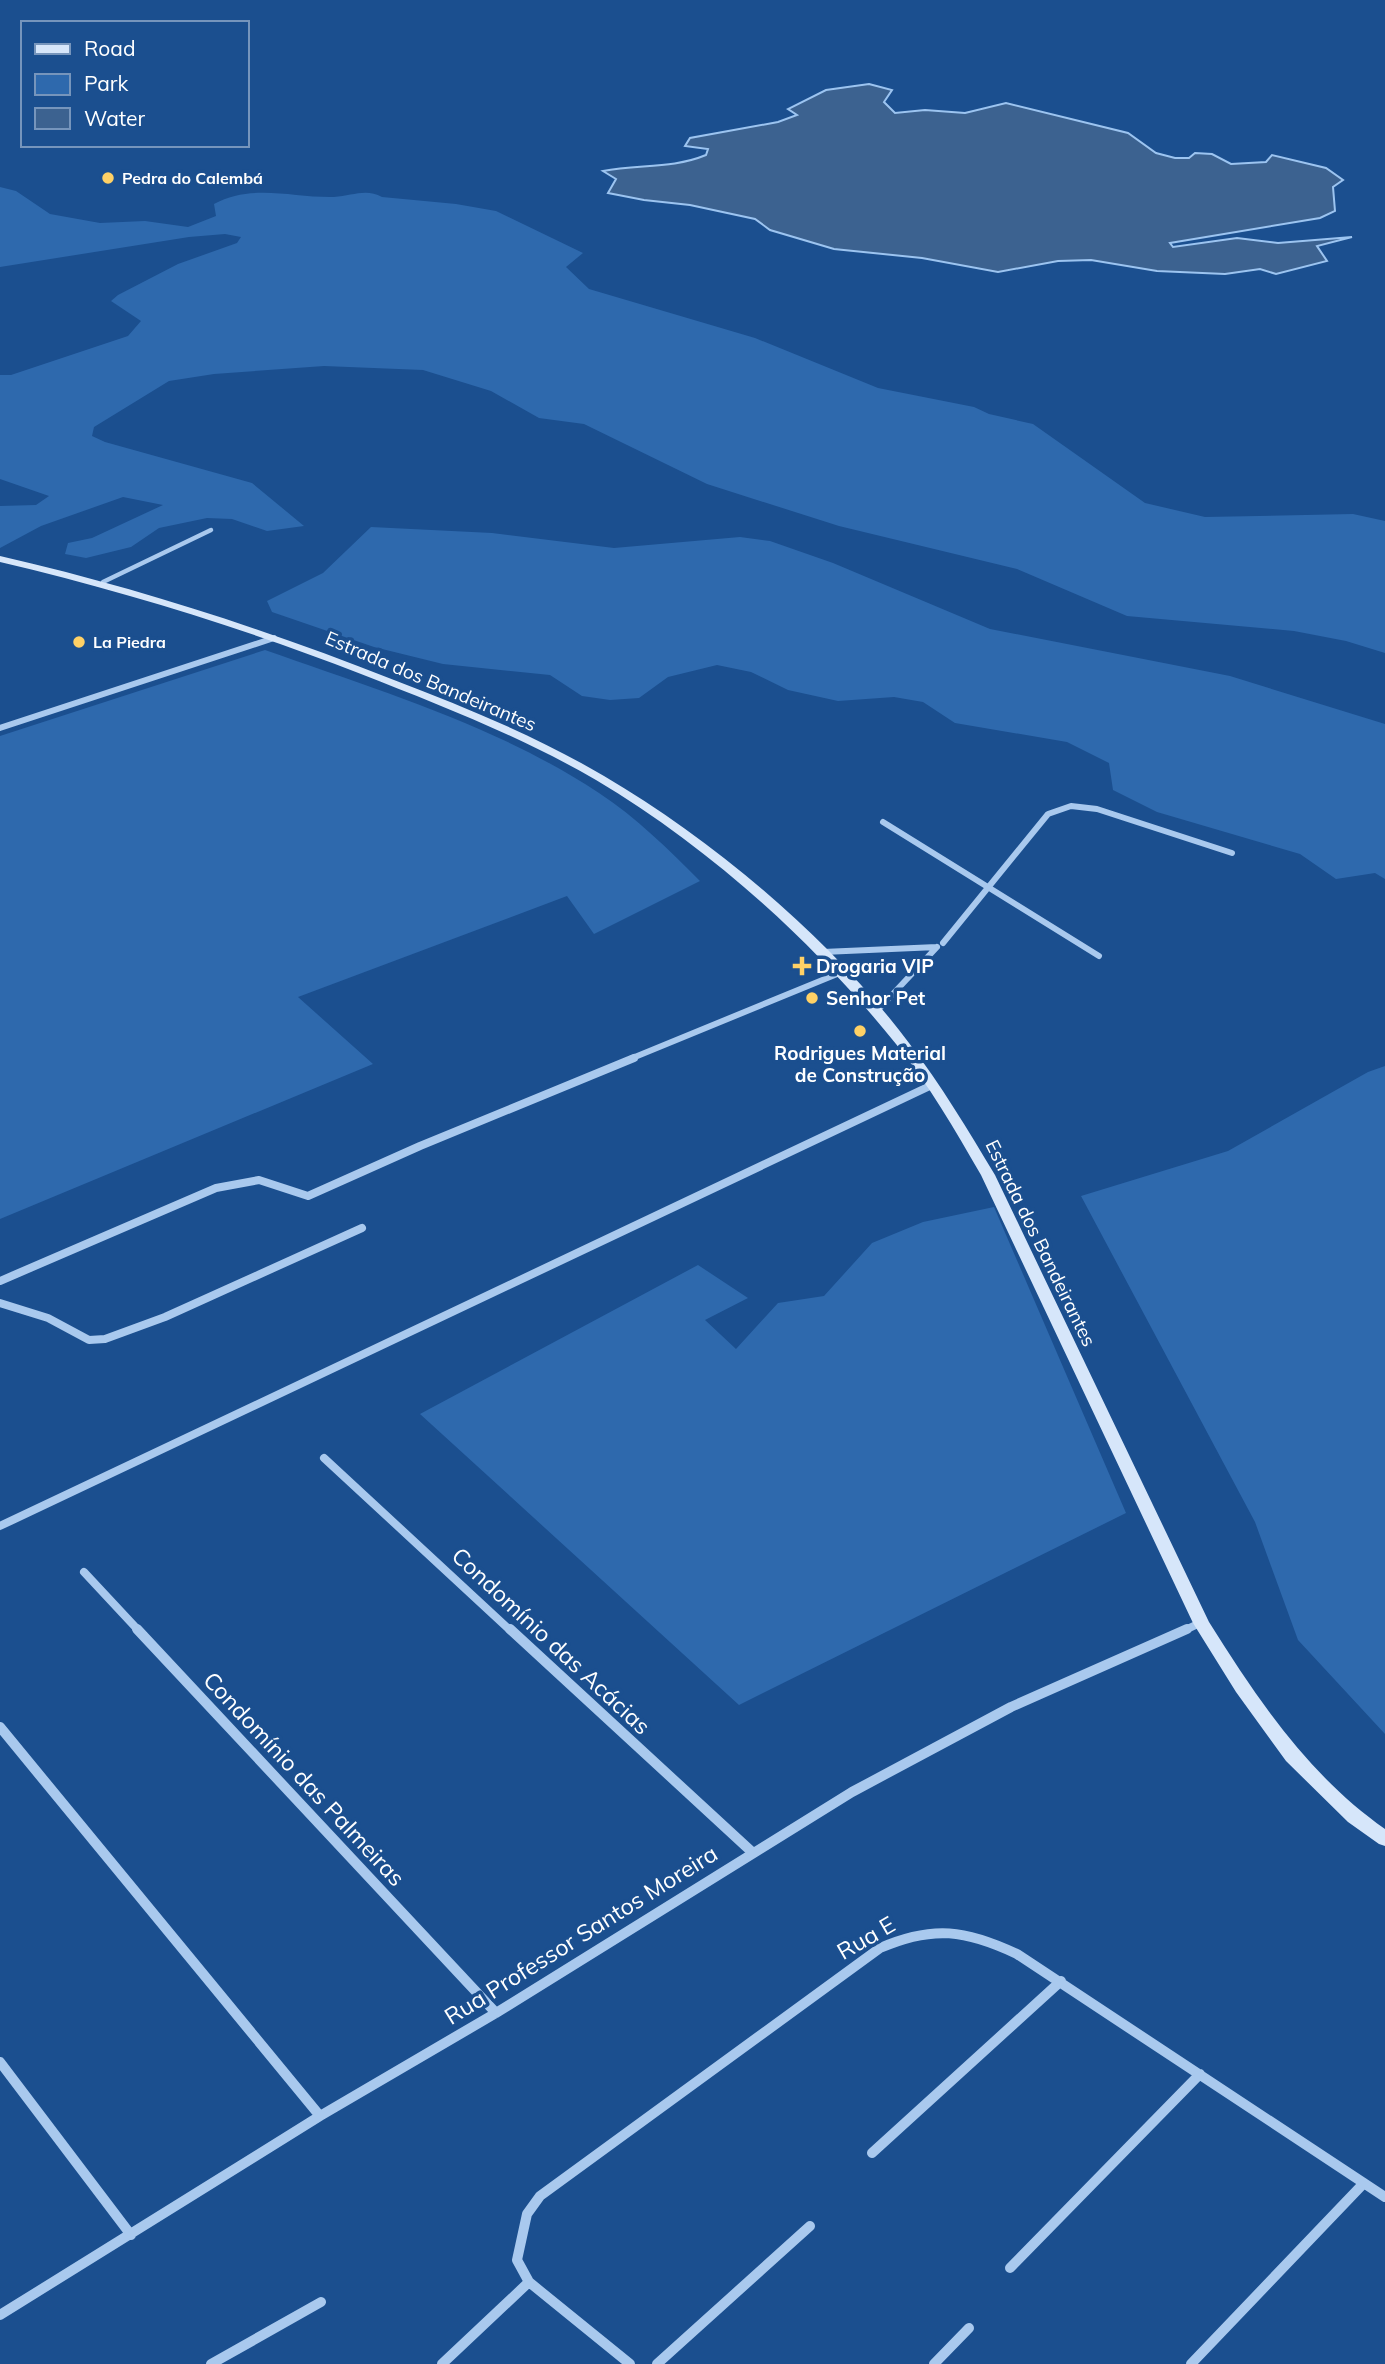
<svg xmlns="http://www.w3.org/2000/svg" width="1385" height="2364" font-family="Mulish,sans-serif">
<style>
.green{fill:#2e69ad}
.water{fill:#3c6290;stroke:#9cc4f0;stroke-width:2}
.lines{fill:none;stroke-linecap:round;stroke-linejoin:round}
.minor-far3{stroke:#a9c9ee;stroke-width:4.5}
.minor-far2{stroke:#a9c9ee;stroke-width:6}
.minor-far1{stroke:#a9c9ee;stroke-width:8}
.minor{stroke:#a9c9ee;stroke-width:10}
.secondary{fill:#d6e6fa;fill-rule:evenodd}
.poi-dot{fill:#ffd166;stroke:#1b4f8f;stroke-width:2.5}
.labels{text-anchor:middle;stroke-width:7;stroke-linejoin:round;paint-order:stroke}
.far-poi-label{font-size:16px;font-weight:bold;fill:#fff;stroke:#1b4f8f;text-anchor:start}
.street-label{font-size:19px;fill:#fff;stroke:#1b4f8f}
.poi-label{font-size:19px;font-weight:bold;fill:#fff;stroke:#1b4f8f;text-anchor:start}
.near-street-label{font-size:23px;fill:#fff;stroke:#1b4f8f}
</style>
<rect width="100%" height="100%" fill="#1b4f8f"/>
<path class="green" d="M0 187 16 191 50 214 100 223 145 221 188 227 216 216 214 204C252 183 293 198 334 197 352 196 366 188 382 197L456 204 496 211 583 253 566 267 589 289 755 338 878 388 974 407 989 414 1033 424 1145 503 1205 517 1353 514 1385 521V653L1346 641 1294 631 1127 616 1017 569 839 526 707 484 584 424 539 418 491 391 423 370 324 366 214 374 169 381 94 427 92 436 105 442 252 483 304 526 267 531 232 519 207 518 159 528 131 547 86 558 65 554 68 543 92 538 163 505 123 497 41 526 0 548V506L36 505 49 496 0 479V375H11L128 336 141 321 111 301 118 295 178 264 237 243 241 237 225 234 189 237 0 267Z
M371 527 492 533 614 548 740 537 770 541 833 563 990 629 1230 676 1385 724V879L1375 873 1336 879 1300 854 1157 812 1113 790 1109 763 1067 742 955 723 923 702 894 697 838 701 788 690 751 672 717 665 668 677 639 698 610 700 582 696 550 675 443 664 374 647 272 612 267 601 323 573Z
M265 650C378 690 498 726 599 793 636 817 669 850 700 881L594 934 567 896 298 997 373 1064 0 1219V736Z
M1385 1066V1734L1298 1640 1255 1522 1081 1196 1228 1151 1368 1072Z
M994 1207 1126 1513 739 1705 420 1414 698 1265 748 1298 705 1320 736 1349 778 1303 824 1296 872 1243 923 1222Z"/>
<path class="water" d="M869 84 892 90 884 102 895 113 925 110 965 113 1006 103 1128 133 1156 153 1175 158H1189L1195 153 1212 154 1231 164 1266 162 1272 155 1326 168 1343 180 1333 187 1335 211 1320 218 1170 243 1173 247 1237 238 1278 243 1352 237 1317 246 1327 261 1276 274 1260 269 1225 274 1157 271 1091 260 1058 261 998 272 922 258 834 249 770 230 755 219 690 205 644 200 608 193 616 179 603 171C639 164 672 169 706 155L708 149 685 146 690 138 778 122 797 115 788 109 826 90Z"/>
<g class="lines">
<path class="minor-far3" d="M103 582 211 530"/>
<path class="minor-far2" d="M0 728 274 638
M883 822 1099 956
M943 943 1048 814 1071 806 1097 809 1232 853
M823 952 937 947
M876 1012 937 947
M630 1059 842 972"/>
<path class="minor-far1" d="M0 1281 216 1188 259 1180 308 1196 420 1146 634 1058
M0 1303 48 1318 89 1340 105 1339 165 1317 362 1228
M324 1458 511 1631
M0 1526 932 1085
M84 1572 139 1631
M1183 1631 1200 1623"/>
<path class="minor" d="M137 1629 496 2013
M510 1629 752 1852
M0 1727 320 2116
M0 2062 131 2235
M872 2153 1061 1981
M1010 2268 1200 2074
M529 2282 630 2364
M0 2315 320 2116 496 2013 852 1792 1011 1707 1187 1629
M211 2364 321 2302
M442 2364 529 2282 517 2260 527 2214 540 2196 880 1948C933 1925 966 1930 1017 1954L1385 2197
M657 2364 810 2226
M934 2364 969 2328
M1191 2364 1364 2183"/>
<path class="secondary" d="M0 556C135 587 265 629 394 680 465 707 538 737 604 776 715 841 832 940 909 1043 941 1085 968 1130 995 1175L1209 1622C1258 1700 1308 1775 1385 1829V1846L1379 1844 1348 1822 1286 1761 1236 1692 1193 1623 981 1175C955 1130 929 1085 896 1044 813 941 710 848 596 780 522 737 440 705 361 674 243 628 123 591 0 562Z"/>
</g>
<g class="poi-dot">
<circle cx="108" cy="178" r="7"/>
<circle cx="79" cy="642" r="7"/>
<path d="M798.5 955.5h7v7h7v7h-7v7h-7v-7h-7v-7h7z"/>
<circle cx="812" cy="998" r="7"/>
<circle cx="860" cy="1031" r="7"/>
</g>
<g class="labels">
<g class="far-poi-label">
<text x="122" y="184">Pedra do Calembá</text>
<text x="93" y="648">La Piedra</text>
</g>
<g class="street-label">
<text transform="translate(431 681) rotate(23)" y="7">Estrada dos Bandeirantes</text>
<text transform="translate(1041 1243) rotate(64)" y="7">Estrada dos Bandeirantes</text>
</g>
<g class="poi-label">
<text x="816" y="973">Drogaria VIP</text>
<text x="826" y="1005">Senhor Pet</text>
<text x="860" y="1060" text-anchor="middle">Rodrigues Material<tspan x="860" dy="22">de Construção</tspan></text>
</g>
<g class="near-street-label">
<text transform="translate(551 1641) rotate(43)" y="8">Condomínio das Acácias</text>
<text transform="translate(304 1779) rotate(47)" y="8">Condomínio das Palmeiras</text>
<text transform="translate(581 1935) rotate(-32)" y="8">Rua Professor Santos Moreira</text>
<text transform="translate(866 1938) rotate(-30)" y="8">Rua E</text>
</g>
</g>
<rect x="21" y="21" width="228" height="126" fill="#1b4f8f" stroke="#7695bc" stroke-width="2"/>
<rect x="35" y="44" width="35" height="10" fill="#d6e6fa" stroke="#7695bc" stroke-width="2"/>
<text x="84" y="56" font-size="21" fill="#ffffff">Road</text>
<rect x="35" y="74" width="35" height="21" fill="#2e69ad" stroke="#7695bc" stroke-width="2"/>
<text x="84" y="91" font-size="21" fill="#ffffff">Park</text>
<rect x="35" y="108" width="35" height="21" fill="#3c6290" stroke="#7695bc" stroke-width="2"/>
<text x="84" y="126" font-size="21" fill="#ffffff">Water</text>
</svg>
